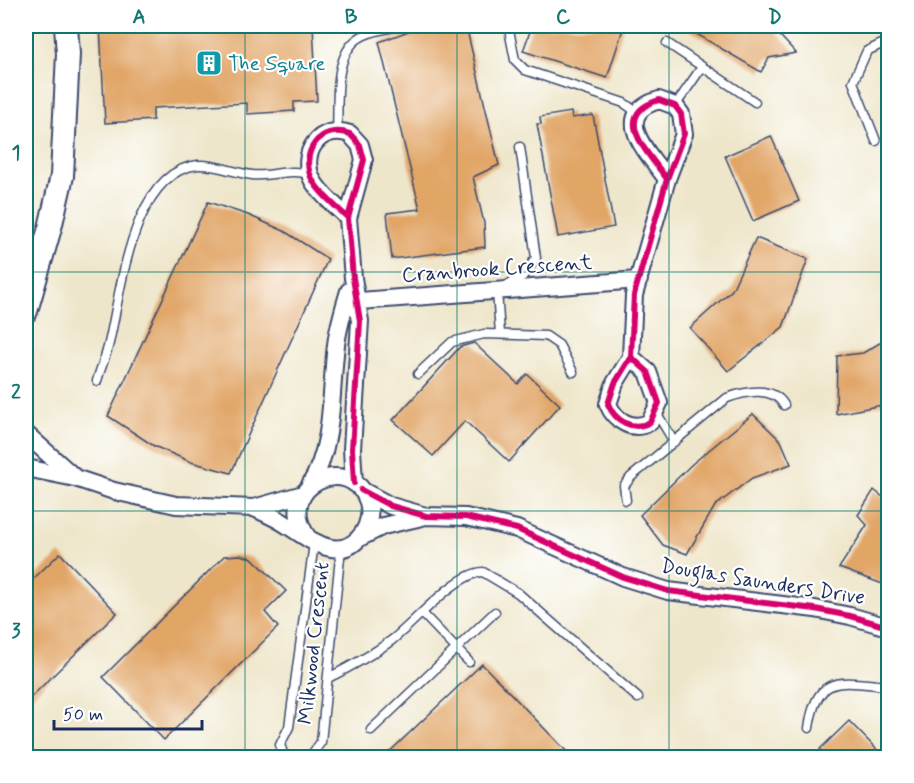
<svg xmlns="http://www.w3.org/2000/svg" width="914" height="783" font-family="Mynerve,sans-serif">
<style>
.building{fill:#e1a566}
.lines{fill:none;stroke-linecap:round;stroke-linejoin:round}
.service-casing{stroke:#3b4a6e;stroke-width:11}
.minor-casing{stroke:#3b4a6e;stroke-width:20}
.secondary-casing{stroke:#3b4a6e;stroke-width:26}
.service{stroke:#fff;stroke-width:8}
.minor{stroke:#fff;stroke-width:16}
.secondary{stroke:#fff;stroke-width:22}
.cycleway-casing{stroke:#fff;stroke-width:10}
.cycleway{stroke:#d6006c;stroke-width:6}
.grid{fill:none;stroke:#0f766e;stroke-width:1.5;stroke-opacity:0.55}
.labels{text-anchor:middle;stroke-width:4.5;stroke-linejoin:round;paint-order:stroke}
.culture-label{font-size:21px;fill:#0d838f;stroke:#fff;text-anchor:start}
.street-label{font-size:21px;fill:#1b2f5e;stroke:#fff}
.neatline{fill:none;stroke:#0f766e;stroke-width:2}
.grid-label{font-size:20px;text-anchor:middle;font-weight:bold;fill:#0f766e}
</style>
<rect width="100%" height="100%" fill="#fff"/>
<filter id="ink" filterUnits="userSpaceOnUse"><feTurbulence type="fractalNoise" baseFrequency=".0167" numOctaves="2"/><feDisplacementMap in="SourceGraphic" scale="12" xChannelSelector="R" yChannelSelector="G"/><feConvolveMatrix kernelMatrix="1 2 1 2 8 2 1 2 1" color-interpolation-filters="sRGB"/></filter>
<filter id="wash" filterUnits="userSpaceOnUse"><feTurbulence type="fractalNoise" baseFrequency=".008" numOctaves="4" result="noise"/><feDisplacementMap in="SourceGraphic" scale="24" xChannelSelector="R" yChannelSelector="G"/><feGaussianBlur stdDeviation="1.35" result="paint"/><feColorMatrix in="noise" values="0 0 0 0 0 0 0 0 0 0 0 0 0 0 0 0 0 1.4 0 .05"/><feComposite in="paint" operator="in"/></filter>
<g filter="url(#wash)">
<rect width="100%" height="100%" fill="#eee6ca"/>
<g id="blocks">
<path class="building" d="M100 26H313L317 101 294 102V111L247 114V103L153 108V120L105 123Z
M422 26H466L499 165 473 177 484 223 485 247 392 259 387 213 420 209 379 42Z
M532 26H624L607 78 523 51Z
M683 26H771L796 53 769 58 761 72Z
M571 112 572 118 593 115 614 227 558 237 537 124H541L540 117Z
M771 136 799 201 753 221 725 156Z
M208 202 248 215 284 231 328 259 231 473 191 462 154 446 108 416Z
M756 238 808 259 783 327 728 371 690 328 732 290Z
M888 338V404L836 414 837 356 863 353Z
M474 343 518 384 527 374 560 405 509 462 465 421 433 456 393 420 460 347Z
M753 414 781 441 791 464 752 478 715 506 687 554 663 545 640 515 692 464Z
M874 490 888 501V586L839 568 867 525 858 515Z
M60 553 117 613 26 702V586Z
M240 555 252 558 286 591 265 612 278 627 164 740 103 677 224 556Z
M482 664 573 758H383Z
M849 721 885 758H828L820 749Z"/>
</g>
</g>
<g filter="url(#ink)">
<use href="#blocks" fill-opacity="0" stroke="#3b4a6e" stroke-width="1.5"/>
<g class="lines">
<g class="service-casing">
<path id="service" d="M510 35 515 60 525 70 624 103 638 113
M667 43 755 102
M675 106 702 67
M337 132C339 104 332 56 359 38 369 31 387 29 399 26
M876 141 853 82 867 51 888 41
M500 334 497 291 523 276 536 258 520 147
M418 374 452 342 484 334 546 336 559 345 573 372
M97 381C100 370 105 358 108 347 121 297 130 172 198 165 216 164 234 173 252 175 273 177 287 168 310 174
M656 412 674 442
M626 500 624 486 631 477 727 398C746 391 773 386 784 405
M422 613 469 662
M328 678C350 667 372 655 392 640 415 622 456 573 483 572L518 593 638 698
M809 728C817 672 841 682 888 686
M371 730 495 612
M285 758 280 745 289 727 314 543
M309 758 321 742 341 548"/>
</g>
<g class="minor-casing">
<path id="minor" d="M348 218C337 207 321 195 313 181 298 154 320 123 350 134L360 145 364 160 348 218 353 278 360 321 352 449 354 483
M346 302 639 280
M631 357 648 372 659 403 650 422C633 432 615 421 608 404L615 383 631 357 634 295 667 179 684 134 681 114 675 106 659 100C609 115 649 154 667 179
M26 434 74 477
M26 468 75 478 114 491 176 505 254 508 303 494
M310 485C335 444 330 391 336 345 338 327 344 308 349 291
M361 490 391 506 426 516 466 517 517 529 623 577 668 591 815 609 850 616 888 627
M254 508C265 513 277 518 287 525 310 540 341 565 363 533 369 524 371 512 368 502 352 451 271 486 308 538
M359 538 383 526 422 517"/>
</g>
<g class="secondary-casing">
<path id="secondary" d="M26 311 50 228 62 176 68 54 66 26"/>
</g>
<use href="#service" class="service"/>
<use href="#minor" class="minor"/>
<use href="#secondary" class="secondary"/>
<g class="cycleway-casing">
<path id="cycleway" d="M348 218C337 207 321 195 313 181 298 154 320 123 350 134L360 145 364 160 348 218 353 278 360 321 352 449 354 483
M631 357 648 372 659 403 650 422C633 432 615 421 608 404L615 383 631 357 634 295 667 179 684 134 681 114 675 106 659 100C609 115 649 154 667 179
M361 490 391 506 426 516 466 517 517 529 623 577 668 591 815 609 850 616 888 627"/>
</g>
<use href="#cycleway" class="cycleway"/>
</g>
</g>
<path class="grid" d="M245 26V758M457 26V758M669 26V758M26 272H888M26 511H888"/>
<defs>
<g id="building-square" transform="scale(1.35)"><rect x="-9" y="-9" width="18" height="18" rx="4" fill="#0f9aa8" stroke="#fff"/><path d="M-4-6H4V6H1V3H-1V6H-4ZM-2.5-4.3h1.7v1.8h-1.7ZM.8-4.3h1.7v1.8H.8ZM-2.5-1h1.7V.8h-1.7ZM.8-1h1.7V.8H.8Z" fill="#fff"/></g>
</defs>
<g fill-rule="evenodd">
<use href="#building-square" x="209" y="63"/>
</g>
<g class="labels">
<g class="culture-label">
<text x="228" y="70">The Square</text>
</g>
<g class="street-label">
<text transform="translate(497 268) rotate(-4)" y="7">Cranbrook Crescent</text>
<text transform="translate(763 581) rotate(9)" y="7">Douglas Saunders Drive</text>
<text transform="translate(313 643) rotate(-84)" y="7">Milkwood Crescent</text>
</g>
</g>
<rect width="914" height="783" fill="none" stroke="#fff" stroke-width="66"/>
<path d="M54 720v9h148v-9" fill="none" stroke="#1b2f5e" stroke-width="3"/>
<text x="63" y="720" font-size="18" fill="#1b2f5e" stroke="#ffffff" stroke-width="4.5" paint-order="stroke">50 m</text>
<rect x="33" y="33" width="848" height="717" class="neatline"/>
<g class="grid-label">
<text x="139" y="23">A</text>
<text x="351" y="23">B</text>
<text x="563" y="23">C</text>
<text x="775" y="23">D</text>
<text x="16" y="159">1</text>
<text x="16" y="398">2</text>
<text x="16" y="637">3</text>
</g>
</svg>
